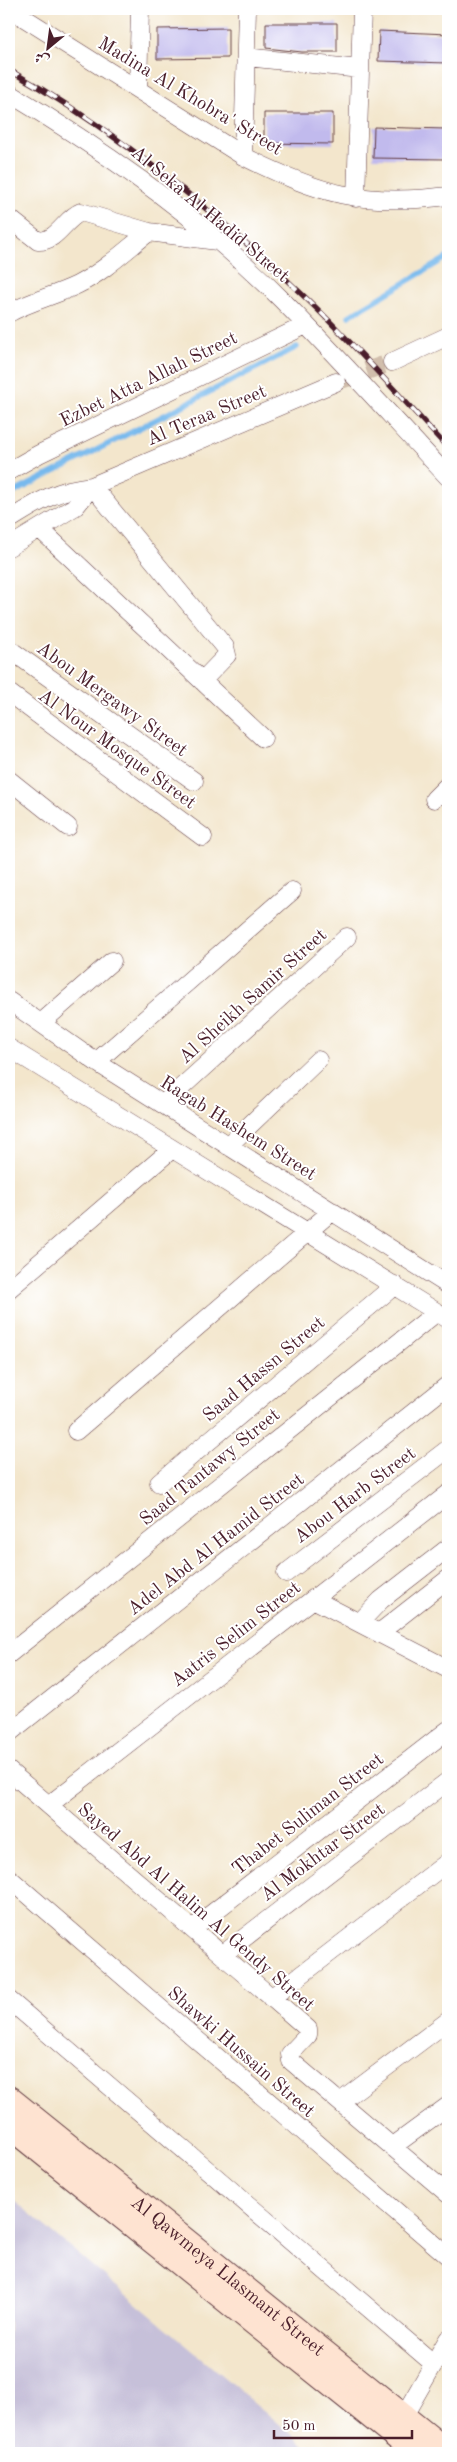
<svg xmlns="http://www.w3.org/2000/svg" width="457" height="2462" font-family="'Old Standard TT',Amiri,serif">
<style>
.industrial{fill:#c6c0d9}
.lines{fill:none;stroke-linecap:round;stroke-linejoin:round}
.stream{stroke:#77b9ed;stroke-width:5.5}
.building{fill:#c1baed}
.street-tunnel{stroke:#d1beac;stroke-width:18;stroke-dasharray:18 9;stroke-linecap:butt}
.street-casing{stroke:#633d43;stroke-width:19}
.secondary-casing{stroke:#633d43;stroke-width:26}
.street{stroke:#fff;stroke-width:18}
.secondary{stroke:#fee3d1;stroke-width:24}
.rail-casing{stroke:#4a1f2b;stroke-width:5.5}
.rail{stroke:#fff;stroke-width:4;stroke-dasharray:11;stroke-linecap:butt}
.labels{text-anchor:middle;stroke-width:4;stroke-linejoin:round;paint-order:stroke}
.street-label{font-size:19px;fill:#4a1f2b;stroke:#fff}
</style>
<rect width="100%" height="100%" fill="#fff"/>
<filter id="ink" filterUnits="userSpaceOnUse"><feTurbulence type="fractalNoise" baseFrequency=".02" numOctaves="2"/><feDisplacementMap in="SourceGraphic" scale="10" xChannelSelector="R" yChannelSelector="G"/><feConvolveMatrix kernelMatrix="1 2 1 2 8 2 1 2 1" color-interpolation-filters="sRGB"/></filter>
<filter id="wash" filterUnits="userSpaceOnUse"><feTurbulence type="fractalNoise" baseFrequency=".0096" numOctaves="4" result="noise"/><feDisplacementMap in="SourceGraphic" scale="20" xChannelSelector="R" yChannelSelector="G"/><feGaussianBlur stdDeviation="1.12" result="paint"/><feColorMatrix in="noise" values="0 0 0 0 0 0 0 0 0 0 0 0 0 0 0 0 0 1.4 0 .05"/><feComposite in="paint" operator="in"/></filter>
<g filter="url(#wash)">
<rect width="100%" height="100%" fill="#f3e6cc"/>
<path class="industrial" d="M9 2196 314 2453H9Z"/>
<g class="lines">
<path class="stream" d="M349 316 448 257
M9 495 297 347"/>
</g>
<g id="blocks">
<path class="building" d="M266 23H337V52H302L266 48Z
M228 28V58L157 59V29Z
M379 31 448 34V63L378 61Z
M264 113H333V144L264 143Z
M374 127 445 129V159L373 158Z"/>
</g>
</g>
<g filter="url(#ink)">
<use href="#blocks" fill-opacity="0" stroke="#633d43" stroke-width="1"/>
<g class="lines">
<path class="street-tunnel" d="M341 380 392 362"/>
<g class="street-casing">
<path id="street" d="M10 9 243 156C319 194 363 207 448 196
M246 57 360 69
M138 89 140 9
M9 93C107 152 202 219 282 300 339 358 393 418 448 477
M243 156 247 9
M356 198 362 9
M9 218 38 241C57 242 65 218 81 212L149 232 217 241
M9 313C31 301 54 296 77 285 103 272 126 250 149 232
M392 362 448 336
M9 471 39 454 306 325
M92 486 225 647 227 655 202 681
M9 520C40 501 55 490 92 486L336 382
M40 529 263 738
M9 547 76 506 92 486
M9 649 194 781
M9 693 203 837
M9 780 68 827
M434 799 448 785
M9 1001 96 1062 448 1285
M41 1023 112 961
M9 1048 448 1319
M96 1062 292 891
M163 1104 347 937
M228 1146 318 1060
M9 1289 172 1149
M76 1431 332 1211
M159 1483 395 1285
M286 1573 448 1449
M313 1599 448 1669
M360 1622 381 1600 448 1548
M379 1633 448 1579
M9 1654 437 1312
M9 1733 448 1385
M9 1771 308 2029V2035L290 2054 291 2061 448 2194
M49 1805 448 1494
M9 1878 448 2256
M192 1929 448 1730
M222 1955 448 1781
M271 1998 448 1862
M9 2000 434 2364
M340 2102 448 2021
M392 2147 448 2106
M398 2426 448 2339"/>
</g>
<g class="secondary-casing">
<g id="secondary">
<path id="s1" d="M9 2098 448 2452"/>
<path d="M9 2126 416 2453"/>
</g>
</g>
<use href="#street" class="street"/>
<use href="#secondary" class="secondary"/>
<g class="rail-casing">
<path id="rail" d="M9 70C118 131 217 213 308 300 357 347 402 399 448 448"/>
</g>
<use href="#rail" class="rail"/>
</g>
</g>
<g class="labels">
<g class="street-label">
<text transform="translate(191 95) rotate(31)" y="7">Madina Al Khobra' Street</text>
<text transform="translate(211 213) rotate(40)" y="7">Al Seka Al Hadid Street</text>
<text transform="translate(148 378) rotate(-26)" y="7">Ezbet Atta Allah Street</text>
<text transform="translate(206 414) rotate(-23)" y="7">Al Teraa Street</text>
<text transform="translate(113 698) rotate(36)" y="7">Abou Mergawy Street</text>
<text transform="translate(118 748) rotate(36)" y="7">Al Nour Mosque Street</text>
<text transform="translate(252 995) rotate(-42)" y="7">Al Sheikh Samir Street</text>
<text transform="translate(239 1127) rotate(32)" y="7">Ragab Hashem Street</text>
<text transform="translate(263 1368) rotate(-40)" y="7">Saad Hassn Street</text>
<text transform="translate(209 1466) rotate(-39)" y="7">Saad Tantawy Street</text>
<text transform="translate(354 1494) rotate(-37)" y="7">Abou Harb Street</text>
<text transform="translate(215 1543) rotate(-38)" y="7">Adel Abd Al Hamid Street</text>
<text transform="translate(235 1633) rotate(-38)" y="7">Aatris Selim Street</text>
<text transform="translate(307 1813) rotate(-38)" y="7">Thabet Suliman Street</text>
<text transform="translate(322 1851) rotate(-37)" y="7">Al Mokhtar Street</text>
<text transform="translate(197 1906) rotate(41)" y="7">Sayed Abd Al Halim Al Gendy Street</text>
<text transform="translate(242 2051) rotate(41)" y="7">Shawki Hussain Street</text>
<text dy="7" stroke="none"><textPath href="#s1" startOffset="282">Al Qawmeya Llasmant Street</textPath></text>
</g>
</g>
<rect width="457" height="2462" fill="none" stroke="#fff" stroke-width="30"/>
<g transform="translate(48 48) rotate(209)" stroke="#ffffff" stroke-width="4" paint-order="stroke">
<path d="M0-4L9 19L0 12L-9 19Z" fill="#4a1f2b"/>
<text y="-8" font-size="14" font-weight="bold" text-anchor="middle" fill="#4a1f2b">ش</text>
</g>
<path d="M274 2430v8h138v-8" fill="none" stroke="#4a1f2b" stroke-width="2.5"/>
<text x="282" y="2430" font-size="15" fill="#4a1f2b" stroke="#ffffff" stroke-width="4" paint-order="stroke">50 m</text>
</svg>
